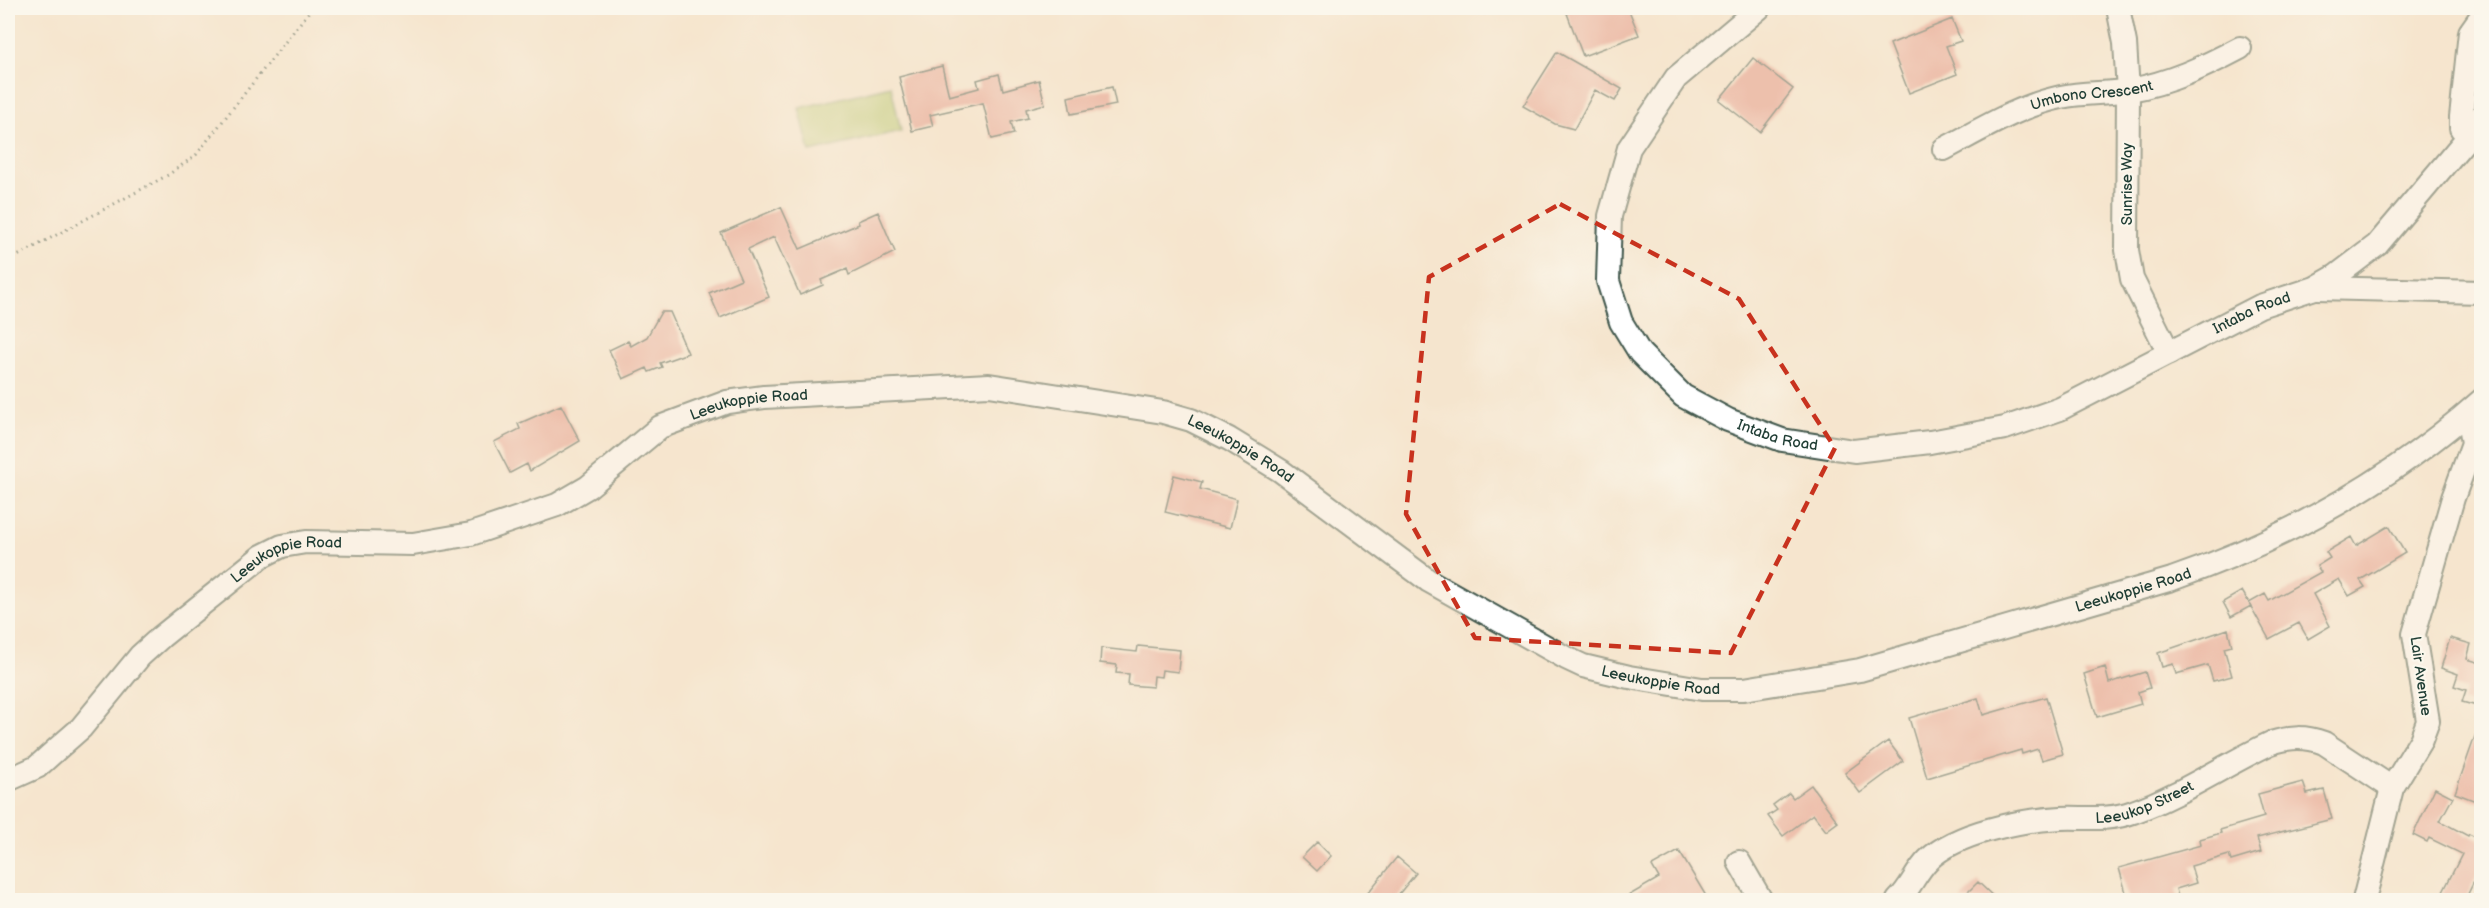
<svg xmlns="http://www.w3.org/2000/svg" width="2489" height="908" font-family="'Balsamiq Sans',sans-serif">
<style>
.green{fill:#b4c96e;stroke:#6a8351;stroke-width:1.5}
.building{fill:#e39384}
.lines{fill:none;stroke-linecap:round;stroke-linejoin:round}
.minor-casing{stroke:#3f564b;stroke-width:26}
.path{stroke:#3f564b;stroke-width:3;stroke-dasharray:1.5 4.5;stroke-linecap:butt}
.minor{stroke:#fff;stroke-width:22}
.marked{fill:none;stroke:#c8321e;stroke-width:4.5;stroke-dasharray:12 8;stroke-linejoin:round}
.labels{text-anchor:middle;stroke-width:4.5;stroke-linejoin:round;paint-order:stroke}
.street-label{font-size:15px;fill:#1f3d34;stroke:#fbf7ec}
</style>
<rect width="100%" height="100%" fill="#fbf7ec"/>
<filter id="ink" filterUnits="userSpaceOnUse"><feTurbulence type="fractalNoise" baseFrequency=".0167" numOctaves="2"/><feDisplacementMap in="SourceGraphic" scale="12" xChannelSelector="R" yChannelSelector="G"/><feConvolveMatrix kernelMatrix="1 2 1 2 8 2 1 2 1" color-interpolation-filters="sRGB"/></filter>
<filter id="wash" filterUnits="userSpaceOnUse"><feTurbulence type="fractalNoise" baseFrequency=".008" numOctaves="4" result="noise"/><feDisplacementMap in="SourceGraphic" scale="24" xChannelSelector="R" yChannelSelector="G"/><feGaussianBlur stdDeviation="1.35" result="paint"/><feColorMatrix in="noise" values="0 0 0 0 0 0 0 0 0 0 0 0 0 0 0 0 0 1.4 0 .05"/><feComposite in="paint" operator="in"/></filter>
<g filter="url(#wash)">
<rect width="100%" height="100%" fill="#f5e5ce"/>
<path class="green" d="M891 86 901 131 810 152 799 108Z"/>
<g id="blocks">
<path class="building" d="M1565 8H1628L1639 35 1583 56Z
M1952 19 1961 41 1946 46 1957 74 1909 93 1890 44Z
M1557 52 1622 89 1615 101 1595 90 1574 129 1555 124 1523 106Z
M1753 58 1793 89 1760 132 1719 100Z
M942 66 949 96 979 88 977 80 999 74 1003 90 1039 80 1045 104 1026 109 1028 118 1011 122 1014 134 992 139 983 103 930 115 933 126 912 131 899 77Z
M1112 87 1116 105 1071 114 1068 97Z
M781 207 800 249 859 224 858 221 878 212 895 252 849 275 847 269 821 280 823 285 800 295 774 237 748 249 769 297 720 318 709 293 741 279 721 233Z
M661 312H670L688 353 660 363 662 367 649 372 647 368 623 379 609 350 628 341 631 346 647 337Z
M561 405 580 441 530 471 527 464 510 473 494 442 520 429 518 424Z
M1174 475 1202 482 1200 489 1237 499 1230 528 1165 512Z
M2389 526 2405 553 2360 580 2365 587 2349 596 2339 579 2313 594 2330 626 2308 639 2299 623 2269 639 2249 603 2265 594 2269 601 2321 572 2317 566 2330 558 2326 552 2351 537 2356 546Z
M2242 591 2251 606 2231 617 2223 602Z
M2228 629 2232 646 2224 648 2232 676 2213 681 2208 665 2176 674 2173 664 2162 667 2158 653Z
M2450 638 2471 644 2467 659 2481 663V693L2477 706 2462 702 2466 690 2454 686 2458 674 2441 668Z
M1138 646 1180 650 1178 672 1162 670 1161 677 1154 676 1153 687 1128 685 1129 674 1116 673 1117 665 1100 663 1101 648 1137 652Z
M2105 667 2109 683 2145 672 2150 688 2138 692 2141 704 2097 717 2084 674Z
M2046 697 2063 754 2042 760 2038 749 2022 754 2021 750 1927 778 1909 718 1978 698 1983 715Z
M2479 725 2481 726V803L2455 793Z
M1888 741 1903 761 1860 793 1845 773Z
M2303 782 2307 794 2324 790 2332 819 2257 838 2261 852 2231 861 2229 855 2191 866 2196 883 2176 889 2179 900H2128L2119 868 2201 845 2200 839 2221 833 2220 830 2264 817 2258 794Z
M1811 785 1838 822 1826 831 1813 814 1783 836 1768 816 1777 810 1773 805 1789 793 1793 798Z
M2435 788 2453 797 2440 821 2468 836 2469 834 2481 840V867L2465 900H2439L2462 854 2429 838 2427 842 2413 835Z
M1317 842 1331 856 1317 871 1302 857Z
M1679 851 1706 896 1698 900H1621L1659 878 1652 866Z
M1397 857 1416 873 1394 900H1362Z
M1978 882 1997 900H1960Z"/>
</g>
</g>
<g filter="url(#ink)">
<use href="#blocks" fill-opacity="0" stroke="#3f564b" stroke-width="1.5"/>
<g class="lines">
<g class="minor-casing">
<g id="minor">
<path id="s1" d="M1759 8 1676 78 1629 148 1610 216 1608 281 1621 322 1640 353 1683 396 1728 420 1782 440 1854 451 1930 442 2005 428 2060 409 2260 306 2315 288 2336 276 2377 245 2479 124 2482 115"/>
<path d="M2118 8 2125 43 2128 91 2127 250 2132 279 2169 353"/>
<path d="M2467 135 2461 128V117L2470 32 2482 15"/>
<path id="s2" d="M1944 149C1982 129 2019 106 2061 97 2083 92 2107 94 2130 90 2170 83 2204 67 2240 48"/>
<path d="M2317 288 2482 292"/>
<path id="s3" d="M8 780 37 767 57 749 81 728 140 656 161 637 262 556 282 546 306 542 413 544 471 534 557 505 588 487 660 427 727 402 764 397 989 385 1163 412 1191 420 1229 439 1281 471 1429 581 1566 658 1583 666 1629 677 1702 689H1744L1860 670 2172 579C2286 539 2391 481 2482 400"/>
<path d="M1739 862 1761 900"/>
<path id="s4" d="M1898 900C1910 889 1916 872 1928 860 1957 832 2022 820 2061 818 2085 817 2109 821 2133 812 2179 796 2226 764 2271 743 2290 737 2305 736 2324 743L2392 788"/>
<path d="M2364 900 2392 788 2421 740 2428 721 2414 634 2453 498 2473 443 2468 413"/>
</g>
</g>
<path class="path" d="M8 261 168 175 196 155 312 8"/>
<use href="#minor" class="minor"/>
</g>
</g>
<path d="M0 0H2489V908H0ZM1560 204 1739 299 1835 448 1731 653 1475 638 1406 514 1429 277Z" fill="#f5e5ce" fill-opacity=".55" fill-rule="evenodd"/>
<path class="marked" d="M1560 204 1739 299 1835 448 1731 653 1475 638 1406 514 1429 277Z"/>
<g class="labels">
<g class="street-label">
<text dy="5" stroke="none"><textPath href="#s2" startOffset="159">Umbono Crescent</textPath></text>
<text transform="translate(2127 184) rotate(-90)" y="5">Sunrise Way</text>
<text dy="5" stroke="none"><textPath href="#s1" startOffset="1076">Intaba Road</textPath></text>
<text dy="5" stroke="none"><textPath href="#s3" startOffset="867">Leeukoppie Road</textPath></text>
<text dy="5" stroke="none"><textPath href="#s1" startOffset="572">Intaba Road</textPath></text>
<text dy="5" stroke="none"><textPath href="#s3" startOffset="1371">Leeukoppie Road</textPath></text>
<text dy="5" stroke="none"><textPath href="#s3" startOffset="364">Leeukoppie Road</textPath></text>
<text dy="5" stroke="none"><textPath href="#s3" startOffset="2343">Leeukoppie Road</textPath></text>
<text transform="translate(2421 676) rotate(82)" y="5">Lair Avenue</text>
<text dy="5" stroke="none"><textPath href="#s3" startOffset="1857">Leeukoppie Road</textPath></text>
<text dy="5" stroke="none"><textPath href="#s4" startOffset="278">Leeukop Street</textPath></text>
</g>
</g>
<rect width="2489" height="908" fill="none" stroke="#fbf7ec" stroke-width="30"/>
</svg>
